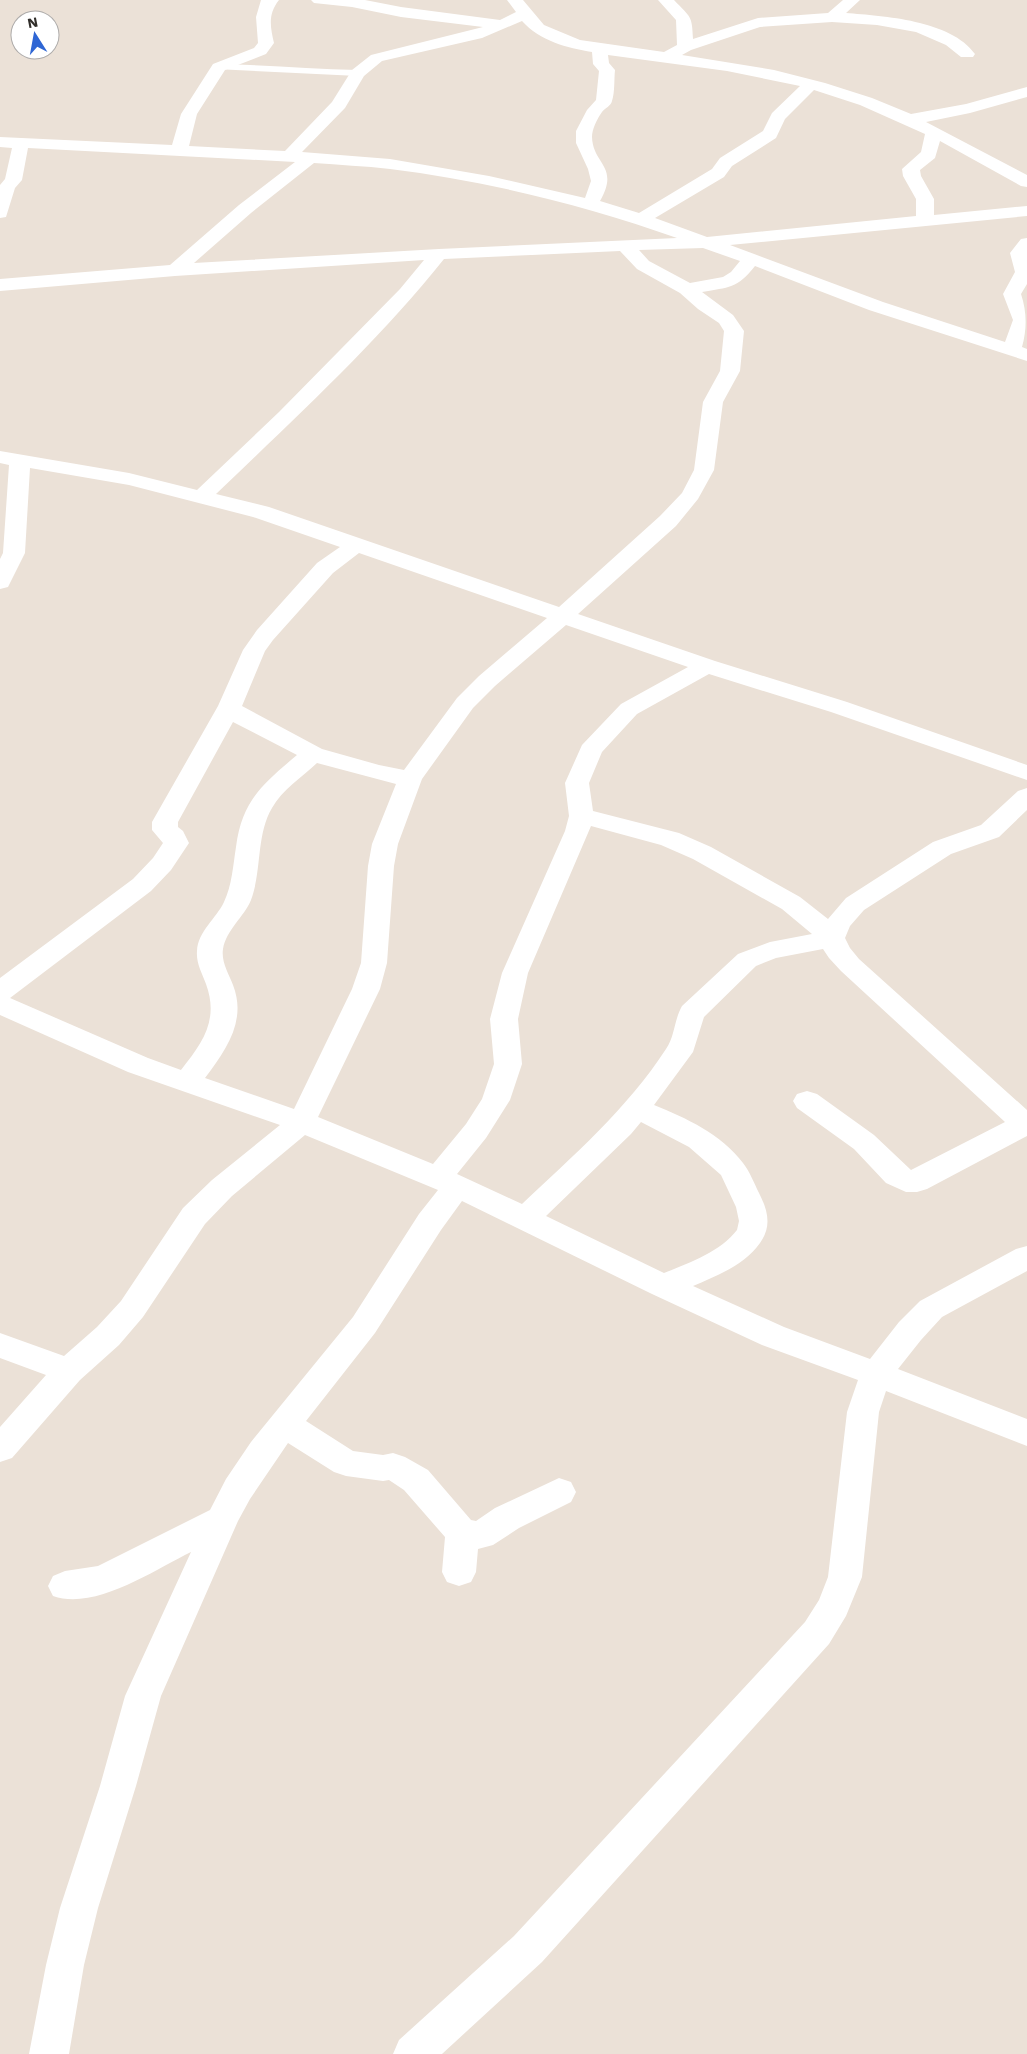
<svg xmlns="http://www.w3.org/2000/svg" width="1027" height="2054" font-family="'Work Sans',sans-serif">
<style>
.lines{fill:none;stroke-linecap:round;stroke-linejoin:round}
.lane{fill:#fff;fill-rule:evenodd}
.street{fill:#fff;fill-rule:evenodd}
</style>
<rect width="100%" height="100%" fill="#ebe1d7"/>
<g class="lines">
<path class="lane" d="M219 64C266 65 312 69 358 70L363 73 358 76 215 69V65Z"/>
<path class="street" d="M261 0H279C268 14 270 26 274 43L266 54 225 70 197 114 189 146 285 151 332 102 352 70 371 55 483 27 401 17 352 7 314 3 311 0H365L401 7 500 20 516 12 507 0H523L544 25 580 40 664 52 677 45 676 20 658 0H674C691 18 692 15 693 39L758 18 828 13 843 0H860L846 13C883 16 951 20 975 54L973 57H961L946 45 916 32 877 25 832 22 760 27 691 50 682 55 774 70 825 83 872 98 911 114 966 104 1027 87V97L970 113 926 122 1027 175V187L1021 186 940 141 935 158 920 170 921 176 934 199V215L1027 206V216L730 245 883 302 1005 342 1013 320 1003 294 1015 272 1010 253 1021 239 1027 238V284L1021 294C1027 312 1027 329 1022 347L1027 349V361L869 310 755 266C737 289 729 287 702 292L733 315 744 331 740 371 723 402 714 470 698 499 676 526 578 614 715 661 847 702 1027 765V780L831 712 709 674 637 714 602 752 589 783 593 811 679 833 711 847 800 897 828 919 846 898 933 842 981 825 1018 791 1027 788V810L999 837 951 854 864 910 850 926 845 938 850 948 859 959 1027 1110V1136L927 1189 917 1192H906L886 1183 854 1149 797 1108 793 1101 797 1094 807 1091 817 1094 874 1135 911 1170 1005 1122 841 971 829 958 823 949 776 958 756 966 704 1017 693 1052 654 1105C686 1118 721 1134 743 1163 750 1172 754 1183 759 1193 768 1211 772 1226 760 1243 745 1265 716 1276 693 1286L784 1327 870 1359 899 1322 920 1301 1016 1249 1027 1246V1271L942 1317 921 1340 898 1369 1027 1419V1446L886 1391 879 1412 862 1577 846 1616 829 1644 542 1962 442 2054H393L399 2040 514 1936 805 1622 819 1600 828 1577 847 1412 858 1380 762 1345 652 1294 462 1201 441 1230 375 1333 306 1421 353 1451 383 1455 393 1453 405 1457 428 1470 471 1520 476 1521 495 1508 559 1478 571 1482 576 1492 571 1502 519 1528 493 1545 478 1549 476 1572 471 1582 459 1586 447 1582 442 1572 445 1537 404 1490 389 1480 383 1481 346 1476 334 1472 288 1443 250 1499 238 1521 161 1696 136 1786 98 1908 84 1965 69 2054H29L46 1965 60 1908 100 1786 125 1696 191 1552C154 1570 95 1611 53 1596L48 1586 53 1576 65 1571 98 1566 210 1510 226 1479 251 1442 353 1317 419 1214 438 1190 305 1135 232 1196 205 1224 143 1317 119 1345 80 1380 12 1458 0 1462V1427L46 1375 0 1358V1333L64 1356 97 1327 121 1301 183 1208 212 1180 280 1125 128 1072 0 1015V978L133 879 153 858 163 843 152 830V822L218 706 243 650 257 630 317 563 340 547 253 517 129 485 30 468 25 553 8 587 0 589V559L3 553 9 465 0 463V451L129 473 197 490 279 412 400 289 424 260 175 276 0 291V279L170 265 239 205 295 162 28 148 22 180 15 188 6 217 0 218V185L5 179 12 148 0 147V137L172 145 181 114 213 64 254 48 258 43 256 17ZM522 21C540 41 567 48 592 52L593 64 599 71 596 100 587 110 576 131V143L588 169 591 181 585 198 489 176 390 159 302 152 345 108 364 76 382 61 482 38ZM608 55 727 71 800 86 772 113 763 131 720 158 712 169 639 213 600 201C620 166 593 165 592 137 592 129 597 119 602 112 605 108 611 106 612 101 615 92 614 79 615 70L609 63ZM814 90 860 105 925 134 921 152 902 169 903 176 916 199V216L707 237 655 218 724 177 732 166 776 138 785 119ZM314 163C339 165 365 166 390 169 486 181 585 205 677 238L439 249 194 263 251 213ZM703 248 740 261 731 272 723 277 690 283 649 261 639 250ZM620 251 637 269 680 293 698 309 719 323 724 331 720 371 703 402 694 470 682 493 660 516 559 607 269 507 216 494C294 419 376 344 444 259ZM359 553 547 618 479 676 457 698 404 770 379 765 322 749 242 706 265 651 273 640 333 573ZM566 625 688 667 621 704 582 745 565 783 569 816 565 831 502 973 490 1019 494 1064 482 1099 466 1124 433 1164 318 1117 380 989 387 963 394 866 398 844 422 779 473 708 495 686ZM233 722 297 755C263 784 242 800 236 847 233 866 232 885 224 902 216 919 198 931 197 951 196 963 202 973 206 984 219 1020 203 1042 181 1070L148 1058 10 998 151 891 171 870 189 843 183 831 178 827V822ZM317 763 396 784 372 844 368 866 361 963 352 989 294 1109 205 1078C226 1050 247 1021 233 985 229 974 221 962 223 949 226 930 244 917 251 900 262 871 256 835 272 808 282 790 302 777 317 763ZM591 826 661 845 693 859 782 909 812 934 770 942 738 954 682 1006C674 1020 675 1036 666 1049 627 1109 573 1156 522 1204L457 1174 486 1138 510 1100 522 1064 518 1019 528 973ZM641 1122 689 1147 721 1175 736 1207 739 1221 737 1230C720 1252 689 1263 664 1273L546 1216 631 1134Z"/>
</g>
<g transform="translate(35 35) rotate(349)"><circle r="24" fill="#ffffff" stroke="#adabaa"/>
<path d="M0-4L9 19L0 12L-9 19Z" fill="#2f66d4"/>
<text y="-8" font-size="14" font-weight="bold" text-anchor="middle" fill="#312e2a">N</text>
</g>
</svg>
